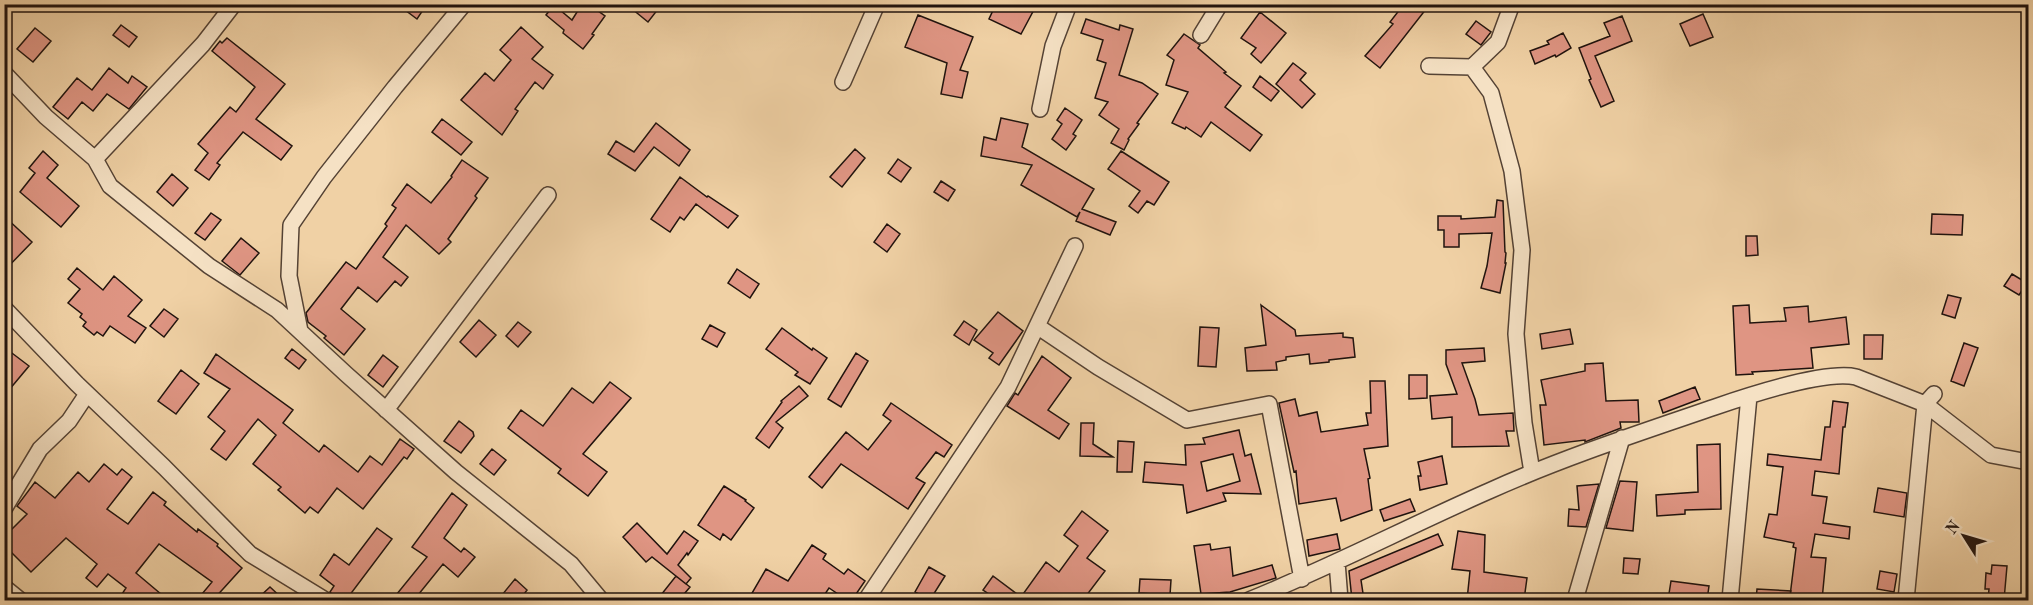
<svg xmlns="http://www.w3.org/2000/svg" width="2033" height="605" font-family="'Old Standard TT',serif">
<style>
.building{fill:#df9583;stroke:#20130e;stroke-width:1.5;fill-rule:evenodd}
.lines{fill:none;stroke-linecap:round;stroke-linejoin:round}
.minor-casing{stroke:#544234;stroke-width:18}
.minor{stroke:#f5e1c4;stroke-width:15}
</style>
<rect width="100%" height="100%" fill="#f0d1a5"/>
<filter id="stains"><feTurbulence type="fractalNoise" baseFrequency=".00333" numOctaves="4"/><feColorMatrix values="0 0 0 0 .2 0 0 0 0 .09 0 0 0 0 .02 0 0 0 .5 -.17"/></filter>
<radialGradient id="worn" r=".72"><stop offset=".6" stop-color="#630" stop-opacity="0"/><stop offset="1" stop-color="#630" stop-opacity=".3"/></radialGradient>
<path class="building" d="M397 4H427L417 19Z
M582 4H588L605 16 592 34 594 35 583 49 563 33 564 30 546 15 554 5 572 20Z
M626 4H662L648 22Z
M996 4H1037L1021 34 989 19Z
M1404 4H1430L1380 68 1365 56 1393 24 1390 22Z
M1260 12 1286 33 1261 63 1251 54 1256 48 1241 38Z
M1703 14 1713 37 1690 46 1680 24Z
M918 15 973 37 960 70 968 72 962 98 941 94 947 63 905 47Z
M1622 16 1632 41 1595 56 1614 101 1601 107 1589 80 1591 79 1579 48 1610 36 1604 23Z
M1086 19 1119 30 1120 25 1133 29 1119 75 1142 83 1158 94 1137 123 1139 124 1128 139 1129 140 1124 150 1111 143 1119 129 1099 115 1108 102 1095 98 1106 63 1097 60 1103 40 1081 33Z
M1476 21 1491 32 1481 45 1466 34Z
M121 25 137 37 129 47 113 35Z
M521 27 543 47 532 59 553 75 543 89 535 82 515 109 518 111 502 135 461 100 485 73 494 81 511 60 500 50Z
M35 28 51 41 33 62 17 49Z
M1563 33 1571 48 1556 57 1555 55 1535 64 1530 51 1549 44 1547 41Z
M1184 34 1200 45 1198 48 1226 72 1224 73 1241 86 1225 107 1262 135 1250 151 1211 122 1201 137 1186 127 1185 129 1172 123 1188 92 1166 85 1174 60 1167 55Z
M227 38 285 84 256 119 292 146 281 160 243 132 217 163 220 165 209 180 195 170 208 153 198 144 230 107 236 112 255 87 212 51 220 41 222 43Z
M1293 63 1306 73 1300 80 1315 94 1302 108 1276 84Z
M109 68 128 83 132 76 147 87 129 109 107 94 93 111 82 102 68 119 53 107 77 78 92 90Z
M1260 76 1279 91 1271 101 1253 87Z
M1065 108 1082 120 1073 134 1076 136 1066 150 1052 139 1062 124 1057 120Z
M1001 118 1028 124 1022 147 1094 189 1082 209 1116 222 1110 235 1076 221 1080 212 1077 217 1021 185 1032 165 981 156 984 137 996 140Z
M442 119 472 142 461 155 432 132Z
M656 123 690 150 679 166 654 147 635 171 608 154 616 141 634 152Z
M855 149 865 158 842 187 830 177Z
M43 151 58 165 47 178 79 206 61 227 20 192 35 173 29 168Z
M1121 151 1169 182 1154 205 1147 201 1138 213 1129 206 1140 191 1108 169Z
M898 159 911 168 901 182 888 173Z
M462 160 488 178 475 196 477 198 448 239 451 242 439 254 406 225 383 257 408 277 401 286 395 281 377 302 358 287 341 309 365 329 344 355 324 338 326 336 308 322 306 313 346 262 356 269 387 226 385 224 396 208 392 205 407 184 431 203 452 177 451 176Z
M172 174 188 188 173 206 157 192Z
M680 177 707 197 708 196 738 216 728 228 696 204 684 220 680 217 670 232 651 219Z
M941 181 955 190 948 201 934 192Z
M1497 200 1503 201 1505 252 1506 253 1505 263H1506L1500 293 1481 288 1487 266 1492 233 1459 234V247H1444V230H1438V216H1461V219L1495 217Z
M211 213 221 220 205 240 195 233Z
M1932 214 1963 215 1962 235 1931 234Z
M4 216 32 242 4 271Z
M887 224 900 234 887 252 874 242Z
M1746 236H1757L1758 255 1746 256Z
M241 238 259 253 240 275 222 261Z
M77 268 103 290 114 276 142 300 128 316 146 328 135 343 110 326 103 336 97 332 94 335 83 326 86 322 80 317 82 314 68 303 80 289 68 279Z
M737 269 759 284 750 298 728 283Z
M2012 274 2027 283 2019 295 2004 286Z
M1948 295 1961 298 1955 318 1942 314Z
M1261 305 1295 330 1296 336 1343 333V337L1353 338 1355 357 1329 360V362L1310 364 1309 354 1286 357V360L1276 362 1277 370 1247 371 1245 348 1266 345Z
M1749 305 1750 323 1786 321 1784 308 1808 306 1809 322 1846 317 1849 344 1811 348 1813 368 1752 372 1753 374 1736 375 1733 306Z
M164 309 178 319 164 337 150 326Z
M998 312 1023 331 999 365 989 358 993 353 974 340Z
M479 320 496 335 476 357 460 342Z
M964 321 977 330 969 345 954 335Z
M518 322 531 332 518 347 506 336Z
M710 325 725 333 717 347 702 339Z
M1200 327 1219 328 1216 367 1198 366Z
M782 328 812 350 813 348 827 358 810 384 795 375 798 372 766 349Z
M1570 329 1573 344 1542 349 1540 334Z
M1864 335H1883L1882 359H1864Z
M1964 343 1978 348 1964 386 1951 381Z
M4 347 29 366 4 396Z
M1484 348 1485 361 1462 363 1475 399 1479 415 1513 413 1514 431H1506L1509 446 1452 447V417L1432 419 1430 396 1457 394 1446 364V350Z
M292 349 306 360 299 369 285 358Z
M856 353 868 361 841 407 828 399Z
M216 354 293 410 283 423 319 452 324 445 358 472 370 456 382 465 400 439 414 449 407 459 404 457 363 509 337 488 318 513 310 507 305 513 278 490 281 487 253 464 276 435 258 419 226 460 211 449 225 431 208 417 230 389 204 373Z
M383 355 398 367 383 387 368 375Z
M1042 356 1071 378 1048 410 1069 424 1059 439 1007 406 1015 393 1018 395Z
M1603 363 1606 401 1638 400 1639 422H1620L1621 428 1585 442V440L1544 445 1540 405H1546L1541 380 1585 371V364Z
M181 370 199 384 176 414 158 401Z
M1409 375H1427V398L1409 399Z
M1370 381H1385L1388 446 1364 449 1370 478 1368 479 1372 510 1341 521 1336 498 1299 504 1296 471 1294 472 1279 403 1295 399 1299 416 1317 412 1321 432 1368 425 1366 413H1371Z
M610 382 631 398 583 454 607 472 588 496 558 473 561 469 508 428 521 410 543 426 572 388 593 403Z
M799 386 808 396 776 422 783 428 769 448 756 438 782 402 781 401Z
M1695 387 1700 399 1663 413 1659 401Z
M1833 401 1848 403 1845 427H1843L1839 474 1815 471 1812 495 1827 497 1823 523 1850 527 1849 539 1815 534 1811 557 1826 558 1822 600H1756L1757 589 1791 591 1790 596 1796 548 1793 547 1794 543 1764 537 1769 514 1777 515 1783 467 1767 465 1768 454 1821 460 1825 427H1830Z
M891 403 952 445 944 457 936 452 916 478 925 483 908 509 841 464 822 488 809 477 846 432 868 450 891 421 883 415Z
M459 421 473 432 474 436 461 453 444 441Z
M1081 423H1094L1093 444 1113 457 1080 456Z
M1239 430 1245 456 1251 454 1261 494 1223 493 1226 501 1187 513 1183 485 1143 482 1145 462 1186 465 1185 445 1205 444 1203 438ZM1233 454 1240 481 1207 491 1201 462Z
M1118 441 1134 442 1132 472H1117Z
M1720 444 1721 509 1685 510V514L1657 516 1656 495 1698 492 1697 445Z
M492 449 506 460 494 475 480 464Z
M1442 456 1447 484 1420 490 1418 476H1421L1418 462Z
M104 464 117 475 122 469 132 477 107 509 128 524 153 492 166 502 164 505 197 532 198 529 218 544 217 546 242 568 213 600H197L212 582 159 544 136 573 168 600H131L122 594 126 588 108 574 97 587 86 578 97 564 66 538 31 572 12 553 4 560V537L27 514 17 506 35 482 55 498 78 472 89 482Z
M1620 481 1637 482 1633 531 1606 528Z
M1599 484 1586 527 1568 526 1569 509 1579 510 1577 486Z
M724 486 746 500 745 501 754 508 731 540 723 534 720 540 698 525Z
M1878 488 1907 493 1904 517 1874 512Z
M452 493 467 505 444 538 461 552 464 548 475 557 458 577 443 564 414 600H392L427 557 412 547Z
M1410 499 1415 511 1384 521 1380 510Z
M1082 511 1108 531 1087 558 1105 571 1083 600H998L983 590 993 576 1021 597 1046 562 1059 572 1078 546 1064 535Z
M637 523 667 554 684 531 698 541 688 555 687 553 678 565 691 578 686 584 652 557 646 562 623 537Z
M377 528 392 539 346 600H337L330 592 334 586 320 575 334 554 349 565Z
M1458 531 1485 535 1484 572 1527 578 1524 600 1493 599V600H1467L1470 571 1452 569Z
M1337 534 1340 549 1309 556 1307 540Z
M1438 534 1443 545 1361 580 1364 600H1352L1349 571Z
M1210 544 1211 550 1230 547 1233 576 1272 565 1276 578 1230 592 1201 594 1194 546Z
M812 545 826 554 823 559 844 574 848 569 865 581 852 600H847L829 588 821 600H748L766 569 788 581Z
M1624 558 1640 559 1638 574 1623 573Z
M1992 565 2007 566 2004 600H1988L1989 589H1985L1986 573 1991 574Z
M929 567 945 576 930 600 915 592Z
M1880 571 1897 574 1894 592 1877 589Z
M676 576 690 587 679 600H657Z
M515 579 527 590 524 594 532 600H498Z
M1140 579 1171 580 1170 595 1139 593Z
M1671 581 1709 586 1707 600H1668Z
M270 587 284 600H256Z"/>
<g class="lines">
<g class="minor-casing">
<path id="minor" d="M1201 35 1220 4
M1429 66 1472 67 1491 93 1512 171 1522 250 1516 334 1524 423 1532 472
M1472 67 1498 42 1512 4
M4 73 46 117 95 159 110 186 209 266 277 310 346 374 456 472 571 564 601 600
M843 82 877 4
M1040 109 1053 46 1069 4
M95 159 203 44 234 4
M4 308 77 384 164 467 250 554 325 600
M1037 326 1098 367 1187 420 1269 404 1302 579
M300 331 289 276 291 225 324 177 395 87 464 4
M386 410 548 195
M4 509 40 449 69 421 87 394
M1337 562 1340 600
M4 587 20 600
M866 600 1008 387 1075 246
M1249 600C1331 567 1409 526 1489 491 1562 458 1639 433 1715 407 1747 396 1825 370 1856 377L1925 404 1991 455 2028 462
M1575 600 1622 438
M1730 600 1749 396
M1906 600 1925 404 1934 394"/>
</g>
<use href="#minor" class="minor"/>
</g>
<rect width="2033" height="605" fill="none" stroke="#f0d1a5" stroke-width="24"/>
<rect x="6" y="6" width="2021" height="593" fill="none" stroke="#20130e" stroke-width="3"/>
<rect x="12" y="12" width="2009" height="581" fill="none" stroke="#20130e" stroke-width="1.5"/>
<g transform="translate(1964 536) rotate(307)" stroke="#f5e1c4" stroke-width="4.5" paint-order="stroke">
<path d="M0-4.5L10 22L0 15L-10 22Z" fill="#20130e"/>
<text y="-9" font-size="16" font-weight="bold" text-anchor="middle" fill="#20130e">N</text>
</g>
<rect width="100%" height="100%" filter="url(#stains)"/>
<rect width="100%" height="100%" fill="url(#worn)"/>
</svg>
